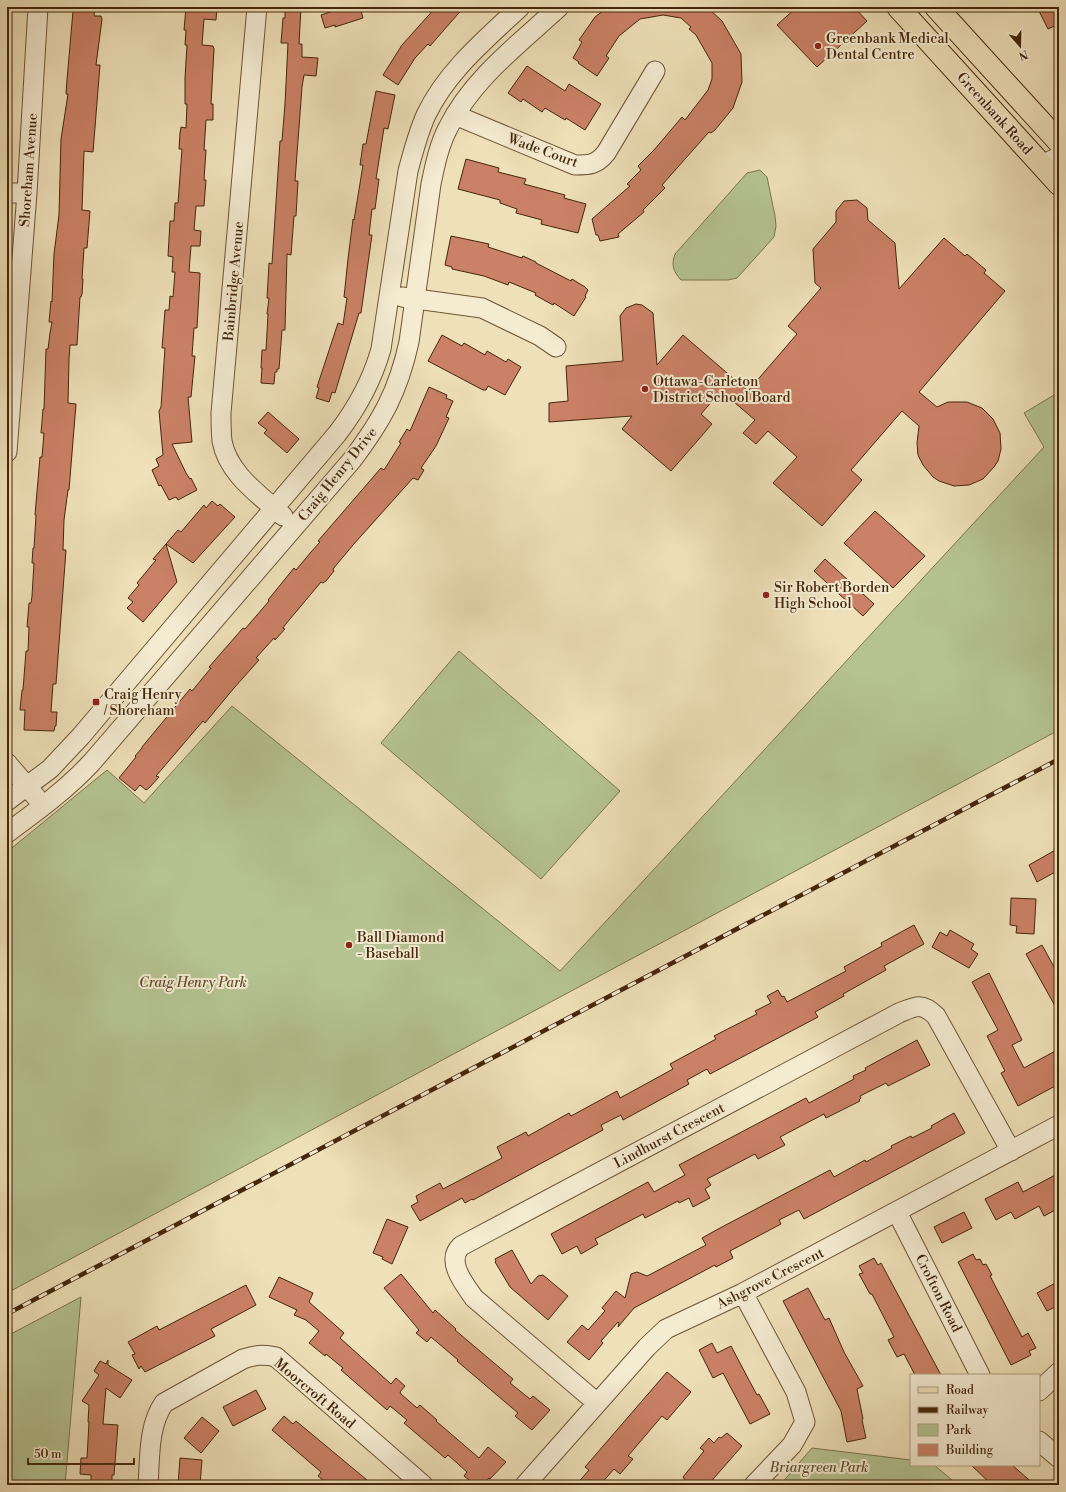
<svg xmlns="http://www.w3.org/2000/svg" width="1066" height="1492" font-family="'Libre Bodoni',serif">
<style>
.green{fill:#b5c392;stroke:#7c754e}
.building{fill:#ca8167;stroke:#44270b}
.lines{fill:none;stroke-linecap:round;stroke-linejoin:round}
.minor-casing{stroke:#6e5536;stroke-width:21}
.major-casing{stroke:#44270b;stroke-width:24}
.minor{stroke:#f4ebd1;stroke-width:19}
.major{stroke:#eee0b8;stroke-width:22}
.rail-casing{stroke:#44270b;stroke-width:4.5}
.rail{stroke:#f4ebd1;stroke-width:3;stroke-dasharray:9;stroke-linecap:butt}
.poi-dot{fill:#8f2418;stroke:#f4ebd1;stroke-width:1.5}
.labels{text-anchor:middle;stroke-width:4;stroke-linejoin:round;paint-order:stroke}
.poi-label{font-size:14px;fill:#44270b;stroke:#f4ebd1;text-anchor:start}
.street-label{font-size:14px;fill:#44270b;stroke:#f4ebd1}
.park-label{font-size:14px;font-style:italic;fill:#604e2d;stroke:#f4ebd1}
</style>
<rect width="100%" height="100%" fill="#eee0b8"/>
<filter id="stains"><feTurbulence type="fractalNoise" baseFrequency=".005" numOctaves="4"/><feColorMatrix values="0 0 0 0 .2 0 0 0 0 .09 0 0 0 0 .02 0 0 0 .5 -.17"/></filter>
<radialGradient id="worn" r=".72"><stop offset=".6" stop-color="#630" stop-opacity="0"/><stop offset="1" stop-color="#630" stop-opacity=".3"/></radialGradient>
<path class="green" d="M760 170 767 177 775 216 776 226 774 237 737 278 728 280H681C673 271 671 265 675 254L747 173Z
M1059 392V730L7 1293V852L107 770 144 803 232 706 560 971 1044 447 1024 413Z
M459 651 620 791 541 879 381 743Z
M81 1297 65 1485H7V1336Z
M812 1448 911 1460V1465H934L958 1485H780Z"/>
<path class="building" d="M74 7H95L94 16H101L102 19 96 65H100L93 152 84 151 82 210 90 211 87 248H84L82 279H83L82 294 81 297H80L77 345H70L69 359 68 403 76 404 69 490H68L64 520 63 550H66L56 684H53L51 712H57L56 726H55L54 731 24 730 25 710H20L22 690H23L26 651H28L29 627H27L29 603H31L32 596 34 563H32L33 548H34L36 515H35L40 457H42L44 433H41L43 409H44L46 349H48L50 333 52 322H49L51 301 52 302 54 254 59 215 61 139 68 94H66L67 80 73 11H74Z
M186 7H217L216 20 204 19 202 45 213 46 214 49 211 104H213V120H206L204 150H206L204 180H206L204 206H196L194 230 201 231 200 246H191L189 272 200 273V275L197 328H194L192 356H195L191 397H188L192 442 172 444 186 473 190 479 191 478 197 490 178 500 176 497 169 500 161 485 159 486 152 470 159 466 156 459 163 455 159 411 161 407 165 348H162L165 310H169L170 296 173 297 175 272H172L173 257 168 256 170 221H174L175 203H178L182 149H179L180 133 181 127 186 128 187 104H185V78L187 45H185L186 30H184Z
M285 7H301L299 44H302V57L318 58 316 76 304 75 302 87 295 181H298L296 216H294L291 255 287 254 285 330H282L279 369H277V372H275L274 384 261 383 262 368H261L262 350H266L268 314H267L269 298H267L269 263 272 264 280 141H282L285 104 288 43H281L283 18H285Z
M345 7H360L363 18 335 27V25L325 28 321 15Z
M436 7H464L430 46 428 44 415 58 398 85 383 75 402 45Z
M608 7H707L722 21 741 54 742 82 733 108 715 130 711 133 709 132 662 185 665 188 643 210 644 212 618 234 619 237 600 241 598 235H596L592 219 630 186 627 184 641 170 638 166 654 150 682 117 685 120 708 90 712 79V63L696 35 689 29 691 27 681 18 663 15 640 19 619 36 606 56 609 58 597 76 578 63 579 62 573 58 582 42 579 40 595 17Z
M797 7H854L867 21 817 67 777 25Z
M1037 7H1059V24L1048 29Z
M527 66 565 91 569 84 601 104 585 130 566 118 565 120 545 108 542 112 523 99 521 102 508 93Z
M376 91 395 95 388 129 384 128 376 179H379L375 209H372L369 235H372L361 313H359L335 393 332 392 329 402 316 398 319 388 317 387 338 323 343 325 347 298 344 297 348 259 353 219 354 220 363 165H360L363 144H366Z
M466 159 499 168 498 172 526 179 524 184 565 195 564 198 586 204 578 233 541 224 542 220 516 213 517 209 500 203V200L458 189Z
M857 200 867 208 868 220 895 243 899 289 944 238 965 256 967 254 986 270 984 273 1005 291 919 392 937 407 948 402H967L982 408 993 419 1000 433 1001 449 998 461 994 467 983 479 969 485 954 486 939 481 933 477 923 465 918 455 917 443 919 426 902 411 851 470 862 480 822 526 773 483 797 457 768 431 756 444 743 433 755 420 721 391 701 414 712 424 671 471 622 429 632 416 549 422V403L568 401 566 366 623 361 620 316 626 308 636 304 642 305 653 313 657 365 683 335 748 391 797 334 788 326 821 288 815 283 813 249 836 222V211L844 201Z
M451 236 489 244 488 247 522 258 523 256 536 262V263L571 281 572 279 585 287 588 290 585 296 586 297 574 316 554 303 553 305 535 295 536 293 509 282 508 285 484 276 452 269V267L445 265Z
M442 335 462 346 464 343 485 355 487 351 506 362 508 359 521 367 505 395 488 386 486 390H483L428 361Z
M429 387 447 395 446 398 453 401 446 417 449 418 436 446 421 468 424 470 418 480 413 478 353 545 333 569 334 571 326 581 323 583 321 582 285 625 283 628 285 629 275 640 274 638 256 658 259 660 234 688 205 723 203 721 156 776 159 777 149 788 146 790 140 785 135 791 119 778 136 757 135 756 142 748V747L190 689 192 691 211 668 209 667 243 628 245 629 269 601 268 600 294 568 296 570 311 552 320 542 318 541 381 468 384 470 401 443 399 442 407 429 410 431Z
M268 412 299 439 287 453 264 433 267 430 258 423Z
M212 501 218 506 220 504 235 517 193 563 166 544 178 530 181 532 204 505 206 508Z
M875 511 925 556 893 588 844 543Z
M166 544 177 582 143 622 127 608 133 602 128 598 139 585 137 583 156 560 153 559Z
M825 559 874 604 863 616 814 571Z
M1059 848V870L1037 882 1029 865Z
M1011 898 1036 899 1034 934 1016 933 1017 926 1010 925Z
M914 925 924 944 884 966 886 970 843 994 844 996 815 1012 818 1017 710 1074 707 1069 687 1080 689 1084 647 1107 623 1120 621 1115 601 1125 603 1130 473 1200 472 1199 465 1203 462 1198 420 1221 411 1206 418 1202 416 1196 440 1183 443 1189 502 1158 497 1147 526 1132 528 1136 569 1113 571 1116 617 1091 620 1098 673 1069 670 1064 716 1039 714 1036 757 1014 755 1011 771 1003 767 996 778 990 782 997 784 996 787 1002 846 971 844 967 882 946 881 943Z
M950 930 974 944 971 949 978 954 969 968 932 947 940 932 947 936Z
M1042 945 1059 976V1013L1026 954Z
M989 973 1022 1040 1012 1045 1024 1068 1059 1049V1084L1018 1106 1001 1073 1005 1071 987 1036 998 1030 972 982Z
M917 1040 930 1065 888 1086 886 1083 860 1096 861 1098 859 1100 860 1101 826 1118 824 1114 780 1137 785 1145 758 1159 755 1154 707 1179 711 1185 705 1189 710 1198 693 1207 689 1198 679 1203 678 1201 645 1218 643 1214 595 1239 598 1244 581 1254 577 1246 562 1254 551 1234 648 1182 654 1192 685 1175 679 1165 806 1098 809 1103 854 1079 853 1076 866 1070 865 1068Z
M954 1113 965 1133 804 1219 799 1210 779 1220 781 1224 730 1251 733 1258 716 1267 715 1265 634 1308 618 1327 619 1323 618 1322 601 1341 603 1343 589 1360 567 1342 582 1325 588 1330 605 1311 602 1308 616 1291 625 1298 631 1274 637 1272 647 1276 651 1274 706 1245 702 1238 720 1228 830 1170 834 1177 865 1160 866 1162 892 1148 891 1146 911 1136 912 1138 932 1128 931 1126Z
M1059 1173V1208L1044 1216 1039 1206 1015 1219 1011 1212 996 1220 985 1199 1018 1182 1023 1192Z
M964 1212 972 1228 942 1243 934 1227Z
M387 1219 408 1227 392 1264 382 1259 383 1257 373 1253Z
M512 1250 531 1284 538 1276 543 1275 568 1296 548 1320 510 1287 495 1262 496 1261 495 1259Z
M973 1254 976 1260 980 1259 983 1265 986 1264 992 1275 990 1276 1020 1333 1022 1337 1028 1333 1036 1348 1029 1351 1031 1355 1011 1365 958 1262Z
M874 1258 878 1265 881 1263 941 1375H915L904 1354 897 1357 888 1340 894 1337 872 1294H870L859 1274 863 1273 859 1266Z
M401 1274 433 1313 435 1310 456 1329 455 1330 513 1379 510 1383 530 1399 533 1396 550 1410 532 1430 515 1416 518 1413 457 1361 458 1360 431 1337 427 1342 416 1333 419 1330 384 1288Z
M279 1277 313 1293 309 1302 344 1333 340 1338 391 1384 396 1378 405 1386 400 1392 401 1394 417 1408 420 1405 437 1420 436 1421 479 1458 488 1447 506 1462 490 1479 489 1478 483 1485H475L464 1476 467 1472 448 1455 445 1458 404 1423 407 1420 390 1406 387 1410 341 1370 343 1368 326 1354 325 1356 309 1343 319 1331 306 1320 294 1315 297 1310 269 1297Z
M1059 1281V1305L1047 1311 1037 1293Z
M246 1285 256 1305 211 1329 215 1336 145 1372 141 1366 139 1369 132 1355 135 1354 128 1342 157 1326 159 1330Z
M808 1288 825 1320 829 1318 844 1352 863 1386 857 1389 863 1419 862 1420 866 1438 847 1442 841 1411 783 1301Z
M712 1343 717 1353 731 1346 750 1382 757 1395 759 1394 770 1414 750 1424 723 1373 713 1378 699 1350Z
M108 1360V1365L132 1380 120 1398 106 1388 103 1424 118 1425 114 1475H112V1485H91V1475L80 1474 81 1458H87L89 1422H88L89 1405 82 1401 99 1375 94 1371 100 1361 106 1364Z
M667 1372 691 1392 667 1420 662 1416 628 1456 633 1459 620 1474 614 1469 600 1485H576L589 1470 585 1467Z
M256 1390 266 1409 233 1426 223 1407Z
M284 1416 293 1424 296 1421 373 1485H329L318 1476 321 1472 272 1430Z
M202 1417 219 1431 201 1453 184 1438Z
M727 1433 742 1446 708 1485H681L685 1480 683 1477 704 1451 700 1448 709 1438 714 1443 719 1437 721 1438Z
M180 1458 202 1460 200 1485H178Z
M971 1465H1012L1035 1485H992Z"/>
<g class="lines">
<g class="minor-casing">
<path id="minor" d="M257 7 221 413C221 422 221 431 222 441 228 474 260 495 283 516
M455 115 575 165C590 165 596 165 606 153L655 71
M1041 165 1059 157
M7 193H27
M402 297 482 308 540 336 556 347
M7 452 27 193 38 7
M7 763 36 797
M7 801 50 769 81 736 337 434C357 408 372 381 381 349L408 171C413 152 418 133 426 115 447 71 485 40 520 7
M7 833C37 811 67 789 92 762L352 460C382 420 398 392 409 342L431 184C435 165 439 145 448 128 472 79 519 44 559 7
M897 1212 980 1375
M743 1293 796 1392 805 1422 792 1445 754 1485
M1039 1391 1059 1372
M597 1403 474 1298C465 1285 445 1261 461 1246L899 1013C916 1006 922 1002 936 1016L1011 1151
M1039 1441 1059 1458
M148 1485C150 1458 148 1426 164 1403L243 1359C255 1355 263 1354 276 1357L423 1485
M525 1485 647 1347 666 1329 743 1293 1059 1125"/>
</g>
<g class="major-casing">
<path id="major" d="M898 7 1059 184
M936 7 1059 142"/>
</g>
<use href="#minor" class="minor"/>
<use href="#major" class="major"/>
<g class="rail-casing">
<path id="rail" d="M7 1314 1059 759"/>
</g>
<use href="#rail" class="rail"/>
</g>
<g class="poi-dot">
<circle cx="818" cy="46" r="4"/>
<circle cx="645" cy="389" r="4"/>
<circle cx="766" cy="595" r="4"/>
<rect x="92" y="698" width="8" height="8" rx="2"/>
<circle cx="349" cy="945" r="4"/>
</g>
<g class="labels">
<g class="poi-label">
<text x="826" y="43">Greenbank Medical<tspan x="826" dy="16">Dental Centre</tspan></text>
<text x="653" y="386">Ottawa-Carleton<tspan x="653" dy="16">District School Board</tspan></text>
<text x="774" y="592">Sir Robert Borden<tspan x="774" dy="16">High School</tspan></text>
<text x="104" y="699">Craig Henry<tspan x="104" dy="16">/ Shoreham</tspan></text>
<text x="357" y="942">Ball Diamond<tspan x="357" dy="16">- Baseball</tspan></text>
</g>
<g class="street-label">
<text transform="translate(995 113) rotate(48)" y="5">Greenbank Road</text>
<text transform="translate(543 150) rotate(20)" y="5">Wade Court</text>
<text transform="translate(28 170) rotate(-86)" y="5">Shoreham Avenue</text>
<text transform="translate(233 281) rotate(-85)" y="5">Bainbridge Avenue</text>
<text transform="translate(337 474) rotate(-51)" y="5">Craig Henry Drive</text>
<text transform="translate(669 1135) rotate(-28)" y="5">Lindhurst Crescent</text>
<text transform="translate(770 1278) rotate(-27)" y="5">Ashgrove Crescent</text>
<text transform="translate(939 1293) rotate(63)" y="5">Crofton Road</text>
<text transform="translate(315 1393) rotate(40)" y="5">Moorcroft Road</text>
</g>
<g class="park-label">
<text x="193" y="987">Craig Henry Park</text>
<text x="819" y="1472">Briargreen Park</text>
</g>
</g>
<rect width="1066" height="1492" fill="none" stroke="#eee0b8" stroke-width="24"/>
<rect x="8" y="8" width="1050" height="1476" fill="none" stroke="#44270b" stroke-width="2"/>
<rect x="12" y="12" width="1042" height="1468" fill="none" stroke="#44270b"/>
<rect x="910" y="1374" width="130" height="92" fill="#f4ebd1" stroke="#ae9d82"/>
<rect x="918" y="1387" width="20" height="6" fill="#eee0b8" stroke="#ae9d82"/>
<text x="946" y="1394" font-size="12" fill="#44270b">Road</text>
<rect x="918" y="1407" width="20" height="6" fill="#44270b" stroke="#ae9d82"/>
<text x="946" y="1414" font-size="12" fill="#44270b">Railway</text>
<rect x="918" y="1424" width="20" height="12" fill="#b5c392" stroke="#ae9d82"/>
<text x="946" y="1434" font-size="12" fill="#44270b">Park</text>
<rect x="918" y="1444" width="20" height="12" fill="#ca8167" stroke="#ae9d82"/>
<text x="946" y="1454" font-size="12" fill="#44270b">Building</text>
<g transform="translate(1020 46) rotate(160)" stroke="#f4ebd1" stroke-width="3" paint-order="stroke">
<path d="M0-3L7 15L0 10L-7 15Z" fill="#44270b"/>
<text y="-6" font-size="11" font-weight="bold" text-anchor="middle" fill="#44270b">N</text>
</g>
<path d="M28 1458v6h106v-6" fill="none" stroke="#44270b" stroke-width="2"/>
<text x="34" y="1458" font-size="12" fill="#44270b" stroke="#f4ebd1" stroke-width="3" paint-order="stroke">50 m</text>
<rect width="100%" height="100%" filter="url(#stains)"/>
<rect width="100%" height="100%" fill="url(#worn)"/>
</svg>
